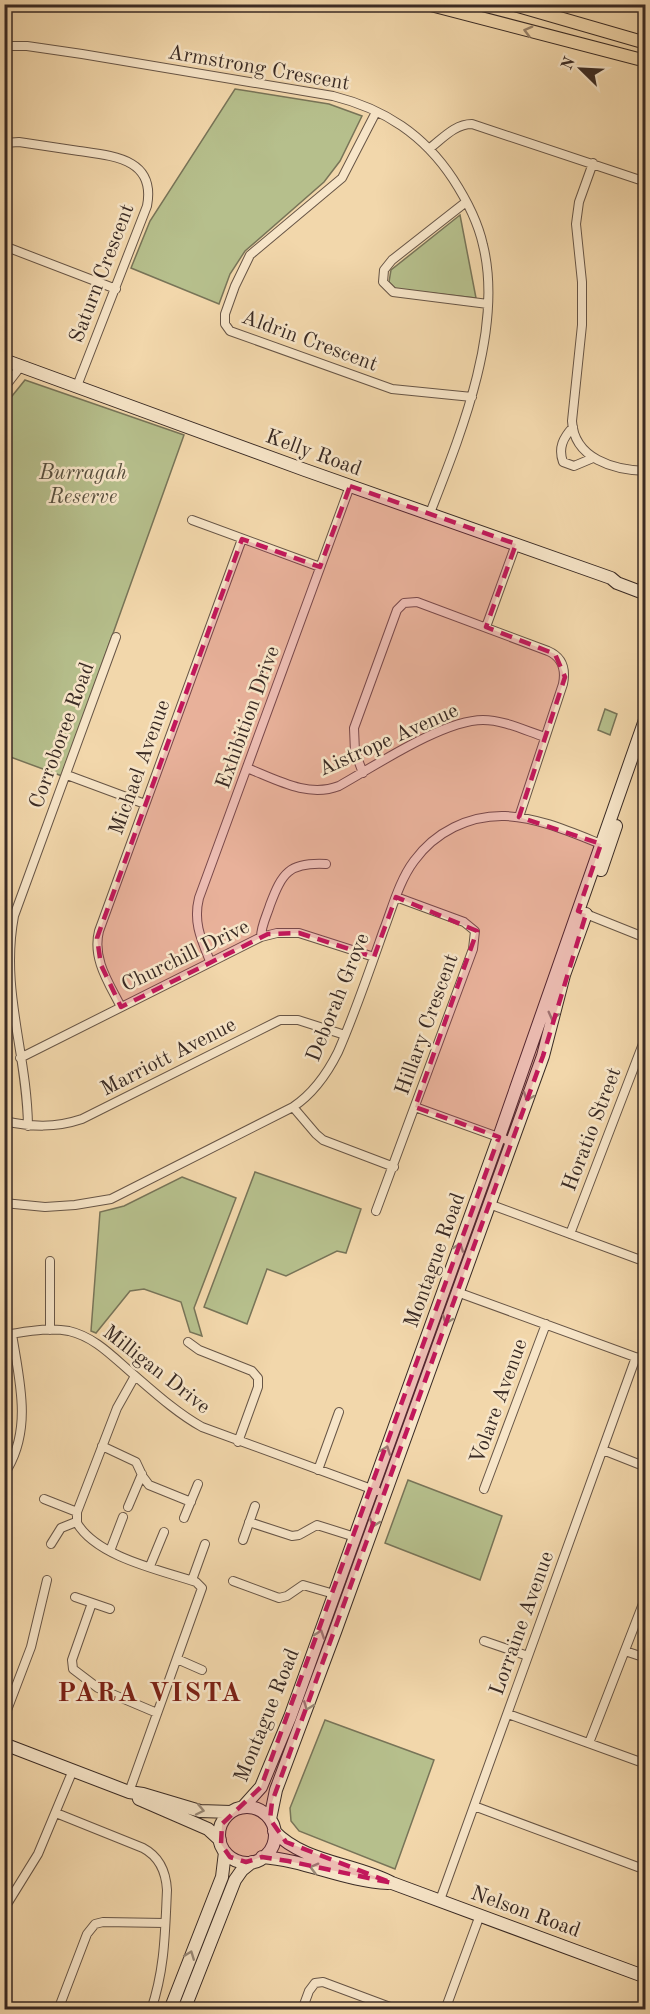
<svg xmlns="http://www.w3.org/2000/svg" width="650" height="2014" font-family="'Old Standard TT',serif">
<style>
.green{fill:#b6bf8c;stroke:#787458;stroke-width:1.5}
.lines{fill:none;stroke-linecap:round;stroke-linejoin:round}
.street-casing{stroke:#675546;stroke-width:10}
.secondary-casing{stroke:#392a24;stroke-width:14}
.primary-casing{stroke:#392a24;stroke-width:14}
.street{stroke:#f7e5c8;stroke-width:8}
.secondary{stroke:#f7e5c8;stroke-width:12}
.primary{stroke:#f2d7ab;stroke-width:12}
.oneway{stroke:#968068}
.oneway2{stroke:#988876}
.marked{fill:#c2185b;fill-opacity:0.2;stroke:#c2185b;stroke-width:4.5;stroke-dasharray:12 8;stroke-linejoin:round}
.labels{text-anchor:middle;stroke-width:5;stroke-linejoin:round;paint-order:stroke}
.street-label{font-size:21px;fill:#392a24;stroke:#f7e5c8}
.park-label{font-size:21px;font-style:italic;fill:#584f3e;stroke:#f7e5c8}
.district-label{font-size:27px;font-weight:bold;letter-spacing:1.5px;fill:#7a1f14;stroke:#f7e5c8}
</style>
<rect width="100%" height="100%" fill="#f2d7ab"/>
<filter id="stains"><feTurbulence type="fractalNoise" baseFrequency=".00333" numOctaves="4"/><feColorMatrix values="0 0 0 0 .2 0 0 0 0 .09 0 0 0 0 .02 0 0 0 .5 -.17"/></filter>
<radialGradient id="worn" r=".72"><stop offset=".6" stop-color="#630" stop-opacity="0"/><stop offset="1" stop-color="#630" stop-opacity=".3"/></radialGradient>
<path class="green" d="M235 89 329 104 362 116 340 161 324 182 245 251 230 274 219 304 131 268 150 221Z
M460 215 476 298 396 289 389 282 391 270Z
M25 380 184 435 62 776 5 755 4 406Z
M605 709 617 714 610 735 598 730Z
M255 1172 361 1209 346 1253 337 1251 286 1276 267 1269 247 1324 204 1307Z
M182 1177 236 1198 194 1308 202 1336 190 1332 181 1302 144 1289 130 1291 96 1333 91 1331 100 1212 124 1206Z
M408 1480 502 1516 480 1580 385 1543Z
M325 1720 434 1760 395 1869 299 1831 291 1821 290 1808Z"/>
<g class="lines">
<g class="street-casing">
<path id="street" d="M4 46H27L82 54 333 96C385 109 424 135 453 179 466 199 478 222 483 245 504 329 460 436 430 513
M376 112 342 178 250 255 235 286 225 314V324L230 331 392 389 472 397
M4 143 19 142C39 145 59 148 79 151 114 156 156 159 147 206L77 386
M430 148C443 138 455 124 472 124L646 182
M593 163 579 202 576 224 582 282V325L572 421C574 459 614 470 646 471
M466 202 392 260 384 270 383 282 393 292 488 304
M4 246 116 289
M4 388 21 366
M573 427C563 438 558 448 563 462L574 466 593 458
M192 520 320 567
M486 627 516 544
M247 768C277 780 308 798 339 786 375 766 443 720 483 720 504 720 526 731 545 737
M363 773 355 752 354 728 397 610 404 603 417 602 548 651C562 657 566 669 563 684L519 817
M67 775 145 804
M586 914 646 938
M261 937C261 926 267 915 270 905 282 873 289 862 326 864
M210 961C201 939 193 922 199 898L350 486
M121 1007C109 983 92 959 99 931L242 539
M20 1058 261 937 277 933H299L374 957
M293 1107 316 1134 323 1140 394 1167
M415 1107 512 1142
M4 1121C32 1127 55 1128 82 1119L280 1020H298L345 1035
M28 1126C27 1052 0 990 14 916L116 637
M4 1203 45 1207 75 1205 111 1199 293 1107C314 1093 327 1074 338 1052 355 1013 369 972 383 932 392 909 399 881 414 861 435 832 469 815 505 816 537 817 571 832 601 844
M489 1204 646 1262
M376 1211 473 949 475 931 464 922 396 897
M570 1234 646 1036
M50 1261V1330
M457 1292 646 1361
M4 1335C26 1332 47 1327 69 1331 95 1337 113 1357 133 1374 155 1393 177 1413 202 1427L377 1491
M188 1342 199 1350 252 1371 258 1378V1387L238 1442
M102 1446 136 1462 143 1477 149 1485 191 1502
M603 1450 646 1467
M8 1468C32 1426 19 1379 12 1334
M318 1470 339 1412
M484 1489 546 1324
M44 1499 77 1512
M128 1507 142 1474
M184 1518 198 1484
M249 1522 292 1536 299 1535 317 1525 355 1537
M243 1540 255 1506
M51 1544 61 1528 76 1522
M110 1551 123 1517
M150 1566 164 1532
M192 1580 205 1544
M233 1581 279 1598 287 1596 303 1585 334 1594
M75 1597 110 1609
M92 1603 72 1660 73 1669 98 1688 157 1713
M484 1641 528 1656
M625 1651 646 1658
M177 1659 202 1670
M508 1714 646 1764
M4 1718 31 1647 47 1580
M589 1743 646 1596
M129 1792 202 1588 196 1582C160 1570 97 1557 77 1523V1512L117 1408 135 1376
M474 1806 646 1870
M56 1813 143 1848C160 1857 166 1872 167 1890 165 1932 165 1969 151 2010
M440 1900 636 1357
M4 1909 38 1854 73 1770
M58 2010 87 1934 95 1924 103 1922 165 1923
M302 2010 309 1991 315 1983 323 1982 398 2010
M445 2010 480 1915"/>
</g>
<g class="secondary-casing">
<path id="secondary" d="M4 360 305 470 611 578 617 583 646 594
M601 870 616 826
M4 1744 129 1792 143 1794 200 1811 231 1812
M139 1799 208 1829 220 1840
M243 1807 261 1787 290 1717 499 1137 646 717
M219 1835a28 28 0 1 1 56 0a28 28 0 1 1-56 0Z
M270 1819 276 1790 335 1632 543 1056 564 975 586 914
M274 1831C304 1863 355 1863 392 1883L646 1977
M262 1857C305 1860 345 1881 388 1883
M170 2010 222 1877 225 1852
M184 2010 235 1880 242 1870 252 1862"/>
</g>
<g class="primary-casing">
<path id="primary" d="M427 4 646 61
M511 4 646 43"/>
</g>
<use href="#street" class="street"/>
<use href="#secondary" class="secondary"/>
<use href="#primary" class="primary"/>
</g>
<defs><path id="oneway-chevron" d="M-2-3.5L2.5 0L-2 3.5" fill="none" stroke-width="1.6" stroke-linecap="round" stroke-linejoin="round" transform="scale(1.5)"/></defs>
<use class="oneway" href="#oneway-chevron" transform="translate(528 31) rotate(-165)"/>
<g class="oneway2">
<use href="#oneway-chevron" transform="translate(553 1016) rotate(104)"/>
<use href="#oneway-chevron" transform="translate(528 1097) rotate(111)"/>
<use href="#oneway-chevron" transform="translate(459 1247) rotate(-70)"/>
<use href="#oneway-chevron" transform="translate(447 1320) rotate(110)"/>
<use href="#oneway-chevron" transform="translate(386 1450) rotate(-70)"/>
<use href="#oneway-chevron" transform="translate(374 1523) rotate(110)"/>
<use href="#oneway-chevron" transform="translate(320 1634) rotate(-71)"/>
<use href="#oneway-chevron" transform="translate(308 1706) rotate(111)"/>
<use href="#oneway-chevron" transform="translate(200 1810) rotate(12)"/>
<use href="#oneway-chevron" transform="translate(314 1868) rotate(-165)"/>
<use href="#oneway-chevron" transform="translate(190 1955) rotate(-69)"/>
</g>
<path class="marked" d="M350 486 516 544 486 627 555 654 565 677 519 817 601 844 578 911 586 914 543 1056 272 1802 270 1819 286 1842 392 1883 288 1861 262 1857 246 1862 230 1857 221 1844 222 1824 261 1787 499 1137 415 1107 477 931 396 897 374 957 299 933 268 934 121 1007 101 965 97 938 242 539 320 567Z"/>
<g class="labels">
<g class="street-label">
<text transform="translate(259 67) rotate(10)" y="7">Armstrong Crescent</text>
<text transform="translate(101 273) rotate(-69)" y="7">Saturn Crescent</text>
<text transform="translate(310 340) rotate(20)" y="7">Aldrin Crescent</text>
<text transform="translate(314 452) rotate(20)" y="7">Kelly Road</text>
<text transform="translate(247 717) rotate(-70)" y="7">Exhibition Drive</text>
<text transform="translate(61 735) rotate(-70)" y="7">Corroboree Road</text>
<text transform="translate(388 739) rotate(-24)" y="7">Aistrope Avenue</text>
<text transform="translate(139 767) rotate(-70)" y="7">Michael Avenue</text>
<text transform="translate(185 955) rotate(-26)" y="7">Churchill Drive</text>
<text transform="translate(337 997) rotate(-68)" y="7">Deborah Grove</text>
<text transform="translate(426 1024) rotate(-70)" y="7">Hillary Crescent</text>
<text transform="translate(168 1056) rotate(-27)" y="7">Marriott Avenue</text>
<text transform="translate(591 1129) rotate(-69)" y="7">Horatio Street</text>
<text transform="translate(434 1260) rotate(-70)" y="7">Montague Road</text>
<text transform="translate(157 1369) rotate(38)" y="7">Milligan Drive</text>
<text transform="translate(498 1401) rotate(-70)" y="7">Volare Avenue</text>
<text transform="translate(521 1623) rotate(-70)" y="7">Lorraine Avenue</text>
<text transform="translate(266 1715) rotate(-68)" y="7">Montague Road</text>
<text transform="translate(526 1911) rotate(20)" y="7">Nelson Road</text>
</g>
<g class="park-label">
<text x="83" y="479">Burragah<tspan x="83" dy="24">Reserve</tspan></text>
</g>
<g class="district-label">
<text x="150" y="1701">PARA VISTA</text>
</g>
</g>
<rect width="650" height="2014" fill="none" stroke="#f2d7ab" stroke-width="24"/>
<rect x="6" y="6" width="638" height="2002" fill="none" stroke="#392a24" stroke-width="3"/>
<rect x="12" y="12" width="626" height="1990" fill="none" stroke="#392a24" stroke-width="1.5"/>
<g transform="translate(581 69) rotate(294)" stroke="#f7e5c8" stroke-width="4.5" paint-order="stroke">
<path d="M0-4.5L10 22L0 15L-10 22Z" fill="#392a24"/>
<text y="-9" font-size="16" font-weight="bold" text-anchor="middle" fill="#392a24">N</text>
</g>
<rect width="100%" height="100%" filter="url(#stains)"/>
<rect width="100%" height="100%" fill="url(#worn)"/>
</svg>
